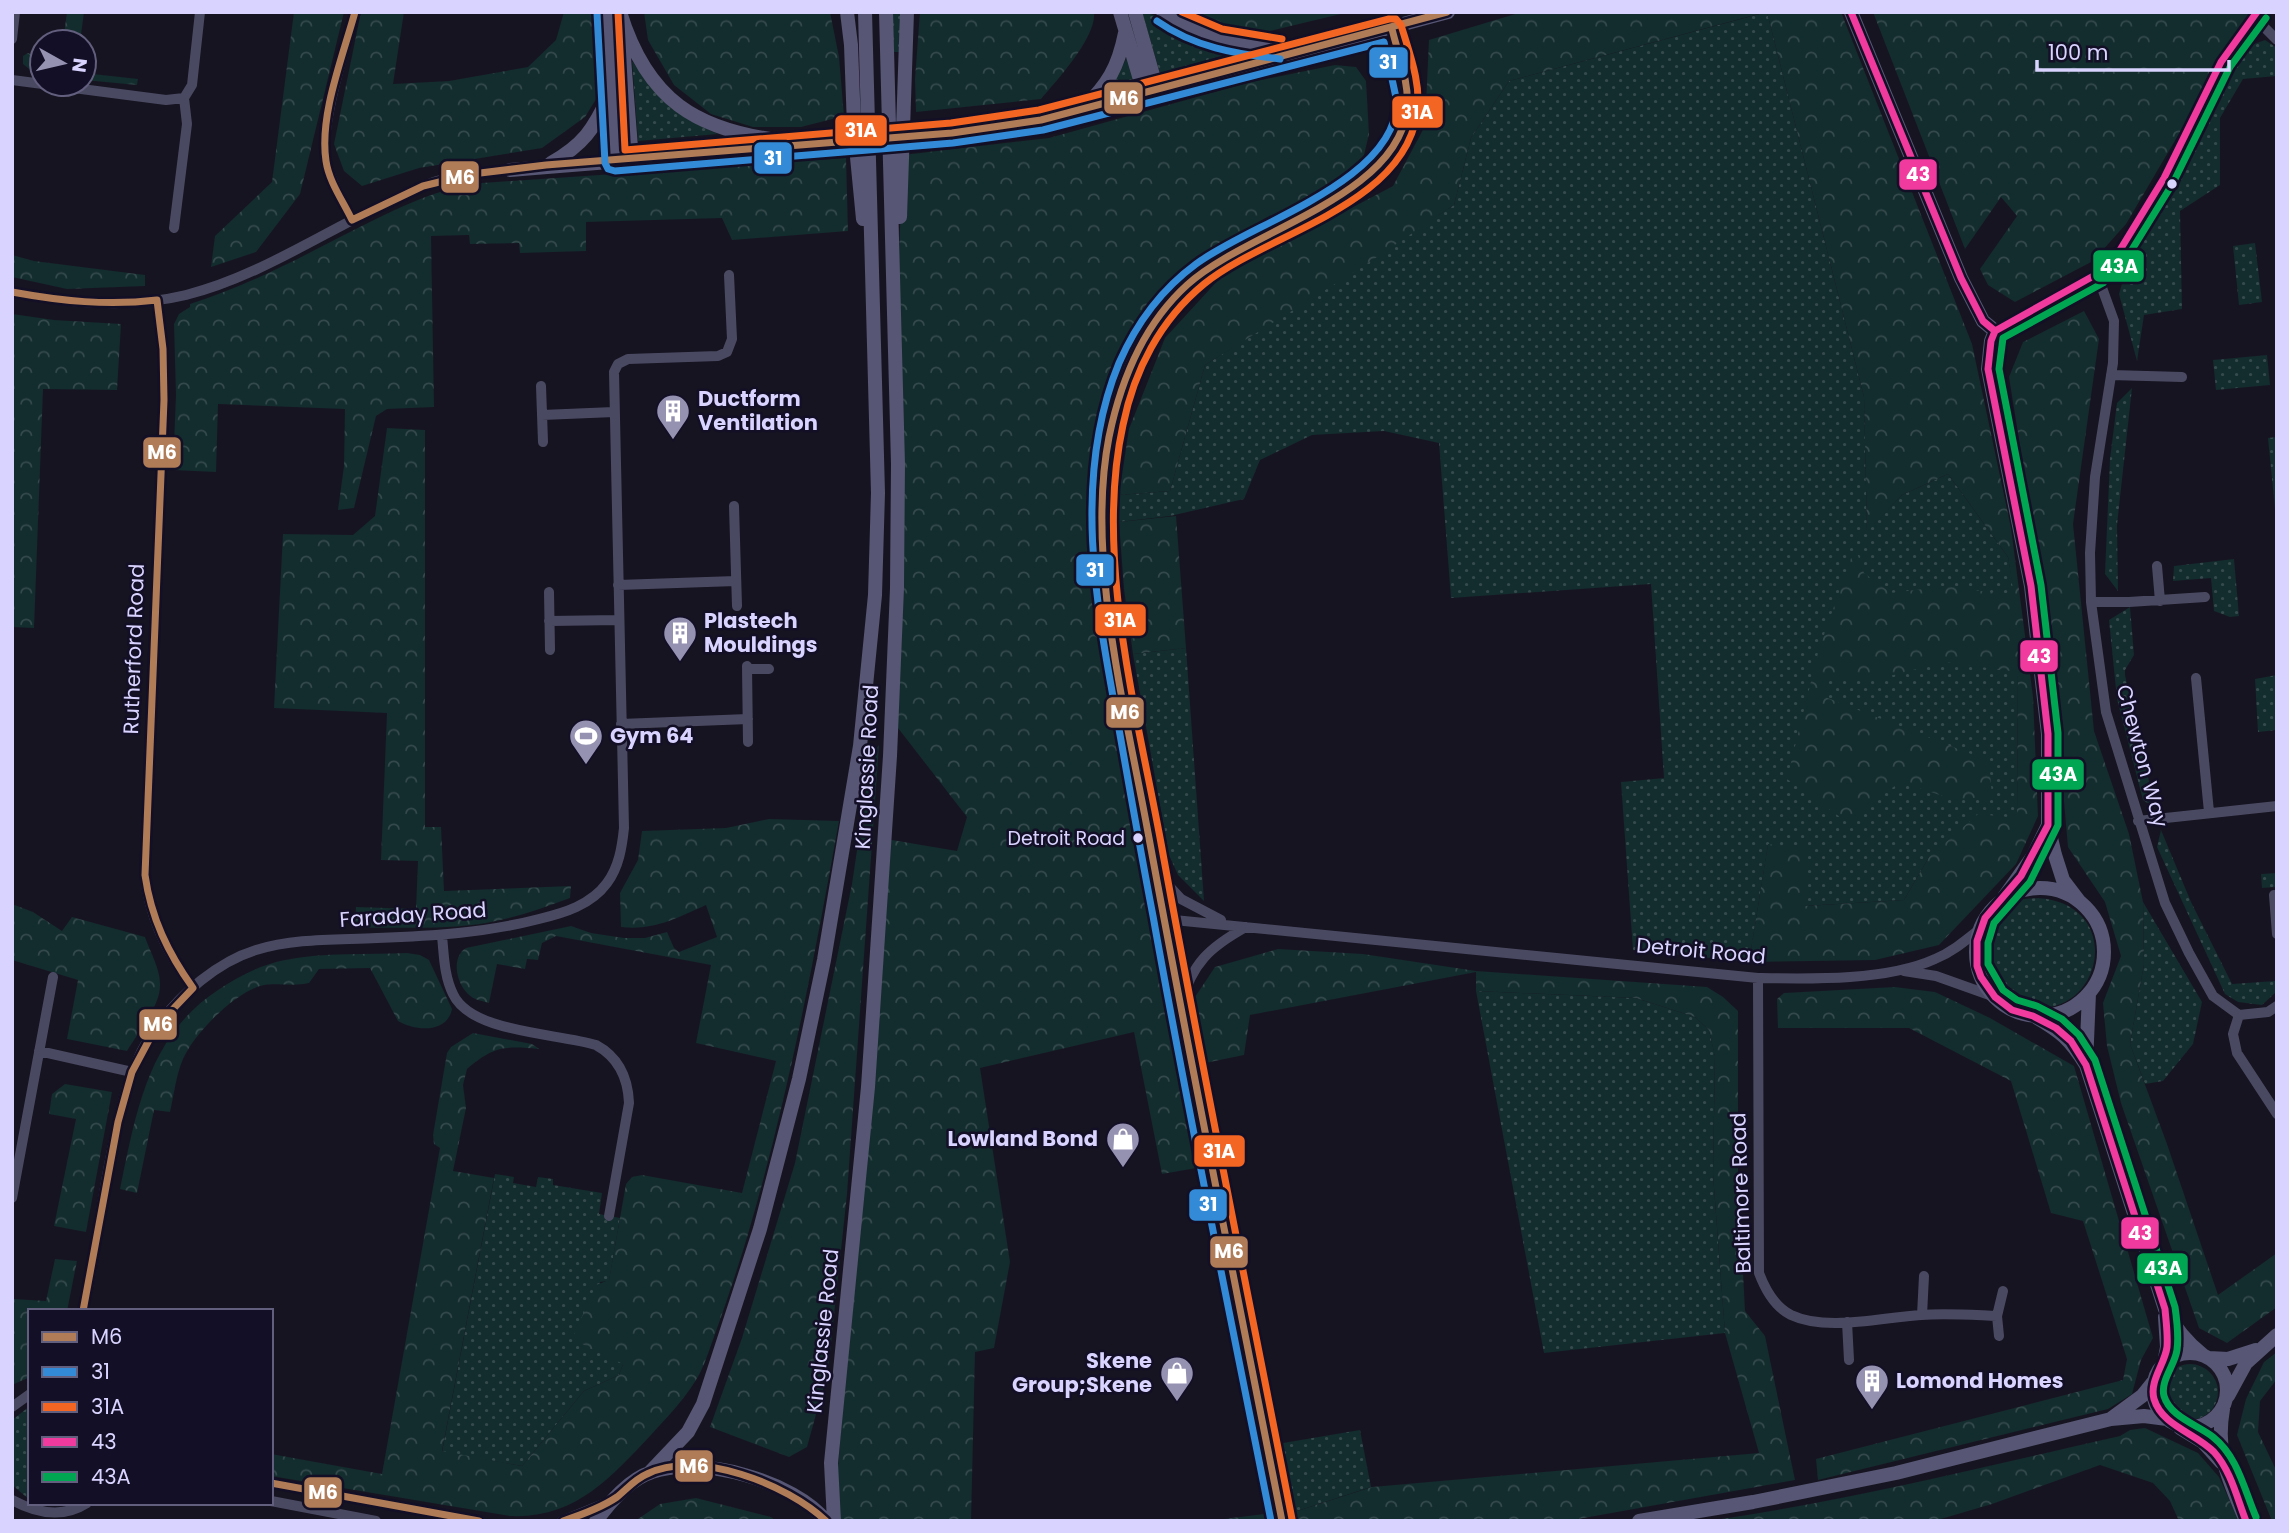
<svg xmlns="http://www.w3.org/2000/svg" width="2289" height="1533" font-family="Poppins,sans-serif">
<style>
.grass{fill:url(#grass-dots)}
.forest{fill:url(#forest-crowns)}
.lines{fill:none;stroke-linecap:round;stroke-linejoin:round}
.street{stroke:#4a4962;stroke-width:10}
.secondary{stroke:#575674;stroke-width:14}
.secondary-bridge{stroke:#575674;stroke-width:14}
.bus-1-casing{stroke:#130f26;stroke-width:12}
.bus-2-casing{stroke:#130f26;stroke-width:12}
.bus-3-casing{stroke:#130f26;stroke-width:12}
.bus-4-casing{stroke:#130f26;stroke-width:12}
.bus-5-casing{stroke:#130f26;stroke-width:12}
.bus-1{stroke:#b07c57;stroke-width:7}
.bus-2{stroke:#338bd7;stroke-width:7}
.bus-3{stroke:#f26522;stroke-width:7}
.bus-4{stroke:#f13a9d;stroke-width:7}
.bus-5{stroke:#00a651;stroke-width:7}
.bus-dot{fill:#d9d4ff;stroke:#130f26;stroke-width:2.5}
.labels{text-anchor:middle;stroke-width:5;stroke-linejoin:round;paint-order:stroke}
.bus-label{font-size:19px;fill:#d9d4ff;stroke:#130f26;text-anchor:end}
.poi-label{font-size:21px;font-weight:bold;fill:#d9d4ff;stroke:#130f26;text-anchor:start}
.street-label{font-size:21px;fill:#d9d4ff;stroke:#130f26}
.line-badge{stroke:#130f26;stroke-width:2.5}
.badge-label{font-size:19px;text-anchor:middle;font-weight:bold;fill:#fff}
</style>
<defs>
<pattern id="grass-dots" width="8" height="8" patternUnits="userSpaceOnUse" patternTransform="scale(1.75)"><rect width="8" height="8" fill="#132c2d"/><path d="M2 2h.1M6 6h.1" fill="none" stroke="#354a4c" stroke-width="1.8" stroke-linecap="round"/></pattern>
<pattern id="forest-crowns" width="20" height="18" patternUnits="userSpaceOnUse" patternTransform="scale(1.75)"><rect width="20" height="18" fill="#132c2d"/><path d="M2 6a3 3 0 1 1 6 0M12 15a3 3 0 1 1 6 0" fill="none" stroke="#354a4c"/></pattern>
</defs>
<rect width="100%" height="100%" fill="#161421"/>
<path class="grass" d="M892 12H902L900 52H893Z
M1142 12C1156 12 1175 31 1190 37 1206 44 1222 47 1239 51L1160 73Z
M1767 12 1864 397 1867 531 1902 495 1948 474 2008 557 2015 597 2018 671 2017 818 1929 857 1904 900 1804 906 1768 845 1749 962 1633 950 1621 782 1664 778 1651 584 1451 598 1439 443 1384 431 1312 435 1260 460 1244 499 1170 516 1119 522V495L1170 491 1205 365 1454 205 1471 138 1509 81Z
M2265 40 2277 48V76L2243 79 2220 118V185L2180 211 2182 309 2144 315 2137 361 2119 294 2131 253 2160 215 2204 123 2246 47Z
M1127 57 1134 81 1111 88Z
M632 61C655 94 680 118 718 134L638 141Z
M2255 243 2262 302 2239 305 2233 246Z
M2267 355 2270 385 2216 390 2213 360Z
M2132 388 2117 525 2118 591 2105 574 2110 459 2117 403Z
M2277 437V509H2275L2268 438Z
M2234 559 2239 616 2230 617 2214 611 2211 578 2173 581 2174 566Z
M2130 607 2134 655 2125 670V675L2155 808 2143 800 2117 699 2109 620Z
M1186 648 1204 901 1178 875 1169 855 1133 654Z
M2277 675V730L2258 732 2255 679Z
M2161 830 2191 902 2232 984 2275 981V993L2262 1005 2238 1002 2225 994 2157 847Z
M2277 873V887L2262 888 2261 874Z
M2038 898C2119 903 2107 1003 2044 1008 1991 1012 1962 937 2007 905 2016 899 2027 899 2038 898Z
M2143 902 2202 1002 2193 1044 2163 1081 2145 1084 2130 1044 2144 964Z
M1476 991 1636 998 1695 1017 1709 1030 1715 1056 1713 1174 1725 1333 1544 1353Z
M495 1174 514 1177 513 1183 536 1187 538 1177 553 1179V1185L602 1193 599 1214 620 1218 609 1281 600 1282 623 1364 619 1375 584 1391 522 1466 442 1452Z
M2162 1392a28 28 0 1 1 56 0a28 28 0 1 1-56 0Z
M30 1406V1500L12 1485V1420Z
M1360 1430 1371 1487 1291 1513 1277 1444Z"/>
<path class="forest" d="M67 12H84L80 42H63Z
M294 12H344L300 194 256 252 211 267 215 236 272 182Z
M361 12H404L393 84 449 81 528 67 556 40 564 12H596L601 91 585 117 542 148 419 168 362 186 344 171 334 144Z
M644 12H830L839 57 844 116 801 127H753L711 114 674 85 648 40Z
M920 12H1094C1097 37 1057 80 1041 99L916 112 915 79Z
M1163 12H1349L1257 34 1203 35Z
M1522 12H1766L1509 81 1471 138 1454 205 1359 269 1205 365 1170 491 1119 495 1129 429 1165 338 1221 277 1393 186 1425 126 1429 40Z
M1767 12H1841L1972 344 2011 528 2033 697 2038 816 2016 864 1939 945 1875 960 1749 962 1768 844 1805 849V906L1904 900 1929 857 1978 814 2017 818 2018 672 1944 662 1878 679H1827L1825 697 1989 761 1992 796 1955 800 1900 782 1847 822 1787 779 1819 649 1855 547 1864 573 1891 593 1947 586 2014 596 2008 557 1948 474 1902 495 1867 532 1864 397Z
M1873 12H2257L2221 62 2126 224 2093 261 2015 302 1988 285 1980 269 2017 216 2001 197 1965 249Z
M28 53 42 59V75L34 73 23 64V56Z
M1335 65 1356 67 1366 81 1369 134 1364 155 1358 166 1348 175C1314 195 1280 214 1246 234 1222 249 1197 263 1174 280 1082 354 1084 485 1092 593L1202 1167 1162 1174 1134 1032 980 1068 1010 1262 994 1348 975 1352 971 1521H834L886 839 957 851 967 817 891 719 895 351 903 155 1049 138 1251 82Z
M84 73 138 79 137 85 84 80Z
M846 158 848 231 732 240 722 218 586 222V251L520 253 519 243 470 244 469 235 431 236 434 407 387 409 376 416 354 508 338 510 344 466 345 409 218 404 216 472 173 470 176 395 174 324 179 314 190 307V304C244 287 292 262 342 236 391 212 428 190 482 183Z
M12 255 34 261 145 275V286L67 289 12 277Z
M2084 311 2099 339 2073 524 2094 731 2129 834 2143 902 2144 964 2130 1044 2167 1144 2218 1295 2277 1253V1307L2227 1343 2199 1328 2121 1103 2107 1046 2103 1003 2121 956 2105 902 2068 847 2057 721 2039 563 2009 377 2023 342Z
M12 314 54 320 121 324 117 390 43 389 34 628 12 627Z
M387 428 425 430V827H441L444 891 571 886 570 898C543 908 515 918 486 923 444 930 398 927 355 928L356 907 416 909 418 861 381 860 387 713 274 708 283 534 353 535 375 516Z
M1176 516 1186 648 1133 654 1124 589 1119 522Z
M879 745 847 1194 828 1371 807 1447 789 1457 710 1427 742 1338 795 1163 852 884 871 756Z
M769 819 839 821C814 960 788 1098 748 1234 738 1267 727 1301 715 1334 710 1347 706 1361 700 1373 687 1397 669 1415 651 1435 610 1478 575 1519 510 1516L271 1476V1454L382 1474 440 1148 434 1144 433 1135 447 1053 451 1047 473 1033 532 1044 539 1049C504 1046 494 1046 467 1069L463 1085 466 1108 453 1171 494 1178 442 1451 522 1466 584 1391 619 1375 623 1364 572 1339 596 1285 609 1280 626 1184 632 1177 642 1175 742 1193 776 1061 696 1043 711 965 556 936 542 943 538 960 527 959 525 969 497 964 489 1003C482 1001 474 1000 468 994 456 983 451 957 466 948L571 926 591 933 624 938H645L667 932 674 948 679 952 717 937 706 905C677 918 653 931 621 927L620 893 638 860 642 831 726 828Z
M12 904 33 912 62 931 72 917 145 937C150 952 161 970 160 986 160 1006 137 1034 127 1051L67 1039 78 980 12 960Z
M1278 949 1363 954 1476 971 1707 987 1723 997 1738 1011V1177L1745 1311 1765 1336 1795 1480 1567 1521H1293L1291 1513 1372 1487 1759 1453 1725 1333 1713 1174 1715 1057 1709 1030 1695 1017 1636 998 1476 991V972L1250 1015 1244 1055 1200 1064 1189 1006 1215 967Z
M407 953 420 955 429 960 452 1009C447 1034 415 1031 398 1021L370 968 319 969 309 983C293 987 277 982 260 986 233 994 194 1034 183 1059 176 1075 174 1095 170 1112L154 1110 137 1193 120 1189C136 1112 148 1036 218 990 239 976 260 965 285 960 324 952 367 955 407 953Z
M1895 987 1935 992 1990 1018 2074 1066 2153 1338 2141 1360 2132 1394 2108 1409 1818 1480 1816 1459 2123 1380 2127 1359 2083 1221 2051 1213 2011 1081 1909 1028H1778L1777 999 1784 993Z
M65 1084 112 1092 86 1232 54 1226 76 1119 49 1114 52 1094Z
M55 1259 77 1261 67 1311H30V1377L12 1385V1306L14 1299 46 1301Z
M2277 1352V1379L2260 1401 2258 1432 2277 1472V1521H2272L2237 1435 2246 1399 2264 1362Z
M2145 1428 2198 1453 2219 1477 2239 1521H2179L2170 1501 2153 1483 2100 1465 1992 1504 1934 1521H1708C1847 1501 1983 1467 2120 1436L2130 1430Z
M696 1498 771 1517 776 1521H635L660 1504Z
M1264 1514 1265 1521H1208Z"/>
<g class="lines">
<path class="street" d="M2254 17 2277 40
M12 39 15 12
M12 80 166 100 184 98
M352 220C343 201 330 181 326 161 319 127 345 48 355 12
M174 228 187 124 184 98 192 85 200 12
M2097 274 2114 321 2113 363 2095 477 2090 553 2091 602 2106 712 2165 903 2189 953 2213 996 2239 1015
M12 292C70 303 128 309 186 295 253 278 313 239 374 209 395 199 415 188 437 181 461 174 486 172 510 170
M157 300 163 349 164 400 145 875C149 918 167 954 193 988
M1995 331 2097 274 2120 250 2164 178 2221 62 2257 12
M2111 375 2182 377
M541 386 543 442
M542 415 614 412
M734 506 737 606
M2157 566 2160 601
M618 585 736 581
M549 592 550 650
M2091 602H2129L2205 597
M549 621 619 620
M747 666 748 742
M747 669H769
M2196 678 2209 812
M621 724 748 719
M2138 821 2277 806
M1156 872 1181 899 1221 920
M2274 895 2277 934
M1164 919 1758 978C1810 979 1887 981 1935 959 1952 952 1965 941 1980 929
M442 936C444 955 444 976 453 994 471 1033 557 1033 596 1045 618 1057 628 1077 629 1103L609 1216
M1904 971 1936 976 1995 997
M1758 978 1759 1273C1765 1289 1775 1307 1791 1315 1827 1332 1883 1317 1921 1315 1946 1313 1972 1315 1997 1316
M1181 1004C1192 963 1210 947 1246 927
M2239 1015 2233 1034 2237 1053 2277 1114
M2239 1015 2268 1012 2277 1006
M39 1051 132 1072
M12 1198 53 977
M83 1311C95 1258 101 1203 112 1150 121 1107 130 1062 157 1026 181 994 217 962 256 950 295 938 336 940 377 938 432 936 485 933 539 919 564 913 591 905 607 883 619 867 622 847 624 828L614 372 618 364 628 359 718 356 727 352 732 339 729 275
M1922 1315 1924 1276
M1847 1322 1849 1360
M1999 1336 1997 1316 2003 1291
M12 1407 30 1394
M271 1483 480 1521
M12 1500C36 1513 62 1519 87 1503
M271 1501 376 1521
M562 1521 611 1501
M1282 1521 1180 1008 1113 640C1099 540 1091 421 1148 331 1164 305 1189 280 1214 264 1270 227 1399 187 1407 112 1409 84 1398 55 1392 29"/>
<path class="secondary" d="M607 12 615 161
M620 12C647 100 696 131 785 141
M847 12 851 45 854 126 863 219
M1120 12 1144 93
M1135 12 1157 89
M1163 12C1199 41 1246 45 1290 50
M1851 12 1961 278 1983 321 1995 331 1991 341 1988 369 2031 586 2048 734V825L2055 855 2063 880 2079 901
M622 32 632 160
M1083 109C1108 84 1118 68 1125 33
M952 133 1041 120 1082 110 1448 12
M551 163C583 145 594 129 609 96
M510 170 819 145
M900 217 907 12
M1976 952a64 64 0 1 1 128 0a64 64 0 1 1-128 0Z
M2004 897 2033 856 2048 825
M2034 1016C2060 1031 2070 1039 2086 1065L2165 1309C2175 1328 2186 1342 2203 1355
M2086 1065 2089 993
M2153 1390a37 37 0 1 1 74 0a37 37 0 1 1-74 0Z
M2209 1358 2228 1359 2256 1350
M2164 1364 2167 1347 2165 1317
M2228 1396 2246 1363 2277 1335
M2223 1409C2215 1454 2229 1480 2246 1521
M2112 1418 2142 1396 2154 1381
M2180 1428 2203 1442 2221 1462
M650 1472 688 1432 703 1404 760 1229 799 1079 824 960 860 746 875 595 878 493 865 12
M596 1521C610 1502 629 1479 652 1472 701 1455 794 1481 826 1521
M834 1521 831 1463 868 1087 890 756 897 588 898 464 886 12
M1639 1521 1753 1502 1896 1473 2111 1419 2144 1416 2167 1419"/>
<path class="secondary-bridge" d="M819 145 952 133"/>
<g class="bus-1-casing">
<path id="bus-1" d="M355 12C343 56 319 115 326 161 329 182 343 201 352 220L423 186 472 174 546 165 952 133 1041 120 1447 12
M12 292C61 301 108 306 157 300L163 349 164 400 145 875C151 918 168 953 193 988L156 1027 132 1072 118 1122 83 1311
M271 1483 479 1521
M563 1521C581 1515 601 1508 617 1497 627 1489 635 1479 647 1474 698 1449 787 1484 826 1521
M1282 1521C1237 1293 1191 1066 1149 838 1127 716 1085 559 1109 437 1121 379 1143 325 1187 285 1246 231 1396 198 1407 110 1410 84 1398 54 1392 29"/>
</g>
<g class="bus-2-casing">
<path id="bus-2" d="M597 13 605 163 608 169 615 171 953 143 1043 130 1384 42 1397 102C1395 182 1251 223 1196 264 1162 289 1136 324 1119 363 1071 479 1097 611 1119 729 1130 791 1141 854 1153 916 1189 1118 1231 1319 1271 1521
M1157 21C1194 47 1235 54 1280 59"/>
</g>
<g class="bus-3-casing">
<path id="bus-3" d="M618 12 625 150 951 123 1039 110 1389 19H1396L1401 25C1409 52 1422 85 1417 114 1402 207 1267 233 1204 284 1160 320 1134 371 1123 425 1094 556 1137 713 1161 843 1202 1069 1248 1294 1292 1519
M1182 12 1222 29 1282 39"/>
</g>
<g class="bus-4-casing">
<path id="bus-4" d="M1851 12 1961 278 1983 321 1995 331
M1995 331 1991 341 1988 369 2031 586 2048 734V825L2021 876 1985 918 1977 941V966L1981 977 1995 997 2012 1010 2033 1016 2056 1028 2071 1041 2086 1065 2165 1309C2166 1321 2168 1335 2167 1347 2165 1364 2149 1381 2154 1399 2162 1426 2196 1433 2214 1452 2231 1471 2237 1498 2246 1521
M1995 331 2097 274 2120 250 2164 178 2221 62 2257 12"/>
</g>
<g class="bus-5-casing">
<path id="bus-5" d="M2256 1517C2244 1489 2238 1457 2213 1437 2198 1425 2170 1417 2164 1396 2160 1381 2175 1365 2177 1350 2179 1336 2177 1321 2175 1307L2095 1060 2079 1035 2062 1019 2037 1006 2017 1000 2003 990 1988 964V943L1994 923 2030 882 2058 825V733L2041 585 1999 369 2003 338 2103 283 2128 256 2173 183 2230 67 2266 18"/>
</g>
<use href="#bus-1" class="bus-1"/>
<use href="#bus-2" class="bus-2"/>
<use href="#bus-3" class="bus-3"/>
<use href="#bus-4" class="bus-4"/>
<use href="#bus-5" class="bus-5"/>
</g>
<defs>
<g id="building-pin" transform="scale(1.75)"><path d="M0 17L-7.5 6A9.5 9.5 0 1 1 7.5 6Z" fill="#9591b1" stroke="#130f26"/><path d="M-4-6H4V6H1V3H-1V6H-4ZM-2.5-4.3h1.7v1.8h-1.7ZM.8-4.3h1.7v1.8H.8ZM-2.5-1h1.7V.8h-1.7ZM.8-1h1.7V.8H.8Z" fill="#fff"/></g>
<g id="stadium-pin" transform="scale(1.75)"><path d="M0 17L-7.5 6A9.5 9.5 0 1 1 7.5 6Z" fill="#9591b1" stroke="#130f26"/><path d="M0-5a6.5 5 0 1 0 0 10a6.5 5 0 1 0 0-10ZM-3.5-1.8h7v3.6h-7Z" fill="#fff"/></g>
<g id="shop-pin" transform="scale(1.75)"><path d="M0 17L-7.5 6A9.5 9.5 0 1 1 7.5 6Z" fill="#9591b1" stroke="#130f26"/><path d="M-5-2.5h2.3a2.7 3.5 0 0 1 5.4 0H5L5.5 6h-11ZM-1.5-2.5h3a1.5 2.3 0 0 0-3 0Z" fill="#fff"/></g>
</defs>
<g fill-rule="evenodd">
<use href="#building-pin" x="673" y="411"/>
<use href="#building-pin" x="680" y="633"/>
<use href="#stadium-pin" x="586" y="736"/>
<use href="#shop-pin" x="1123" y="1139"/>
<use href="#shop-pin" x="1177" y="1373"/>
<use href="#building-pin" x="1872" y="1381"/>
</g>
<g class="bus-dot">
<circle cx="2172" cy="184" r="6"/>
<circle cx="1138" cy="838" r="6"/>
</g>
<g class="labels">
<g class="bus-label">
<text x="1125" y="845">Detroit Road</text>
</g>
<g class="poi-label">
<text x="698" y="406">Ductform<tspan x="698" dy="24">Ventilation</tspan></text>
<text x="704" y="628">Plastech<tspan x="704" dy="24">Mouldings</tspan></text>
<text x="610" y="743">Gym 64</text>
<text x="1098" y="1146" text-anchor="end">Lowland Bond</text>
<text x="1152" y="1368" text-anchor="end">Skene<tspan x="1152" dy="24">Group;Skene</tspan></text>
<text x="1896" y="1388">Lomond Homes</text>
</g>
<g class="street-label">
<text transform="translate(134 649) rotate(-88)" y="7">Rutherford Road</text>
<text transform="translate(2142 756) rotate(75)" y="7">Chewton Way</text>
<text transform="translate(867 767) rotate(-87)" y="7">Kinglassie Road</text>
<text transform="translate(413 915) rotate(-4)" y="7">Faraday Road</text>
<text transform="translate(1701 951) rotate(5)" y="7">Detroit Road</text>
<text transform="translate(1741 1193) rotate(-92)" y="7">Baltimore Road</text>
<text transform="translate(823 1331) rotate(-84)" y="7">Kinglassie Road</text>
</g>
</g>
<g class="line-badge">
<rect x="1368" y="46" width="41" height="33" rx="7" fill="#338bd7"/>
<rect x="1103" y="81" width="41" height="34" rx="7" fill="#b07c57"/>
<rect x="1391" y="95" width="53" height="34" rx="7" fill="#f26522"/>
<rect x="834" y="114" width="54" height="33" rx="7" fill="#f26522"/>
<rect x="753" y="141" width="40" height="34" rx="7" fill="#338bd7"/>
<rect x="1898" y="158" width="40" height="33" rx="7" fill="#f13a9d"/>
<rect x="440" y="160" width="40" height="34" rx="7" fill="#b07c57"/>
<rect x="2092" y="249" width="53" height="34" rx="7" fill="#00a651"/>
<rect x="142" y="436" width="40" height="33" rx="7" fill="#b07c57"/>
<rect x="1075" y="553" width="40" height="34" rx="7" fill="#338bd7"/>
<rect x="1094" y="603" width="53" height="34" rx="7" fill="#f26522"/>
<rect x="2019" y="639" width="40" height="34" rx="7" fill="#f13a9d"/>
<rect x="1105" y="696" width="40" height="33" rx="7" fill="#b07c57"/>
<rect x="2031" y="758" width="54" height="33" rx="7" fill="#00a651"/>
<rect x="138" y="1008" width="40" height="33" rx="7" fill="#b07c57"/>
<rect x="1193" y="1134" width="53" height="34" rx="7" fill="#f26522"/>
<rect x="1188" y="1188" width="40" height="34" rx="7" fill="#338bd7"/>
<rect x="2120" y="1216" width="40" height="34" rx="7" fill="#f13a9d"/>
<rect x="1209" y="1235" width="40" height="34" rx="7" fill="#b07c57"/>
<rect x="2136" y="1252" width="53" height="33" rx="7" fill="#00a651"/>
<rect x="674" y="1449" width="40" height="34" rx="7" fill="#b07c57"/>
<rect x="303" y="1476" width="40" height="33" rx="7" fill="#b07c57"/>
</g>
<g class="badge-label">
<text x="1388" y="69">31</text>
<text x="1124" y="105">M6</text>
<text x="1417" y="119">31A</text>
<text x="861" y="137">31A</text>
<text x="773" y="165">31</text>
<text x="1918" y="181">43</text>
<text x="460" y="184">M6</text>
<text x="2119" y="273">43A</text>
<text x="162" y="459">M6</text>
<text x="1095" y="577">31</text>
<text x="1120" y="627">31A</text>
<text x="2039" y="663">43</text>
<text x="1125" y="719">M6</text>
<text x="2058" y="781">43A</text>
<text x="158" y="1031">M6</text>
<text x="1219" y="1158">31A</text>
<text x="1208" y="1211">31</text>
<text x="2140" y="1240">43</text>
<text x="1229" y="1258">M6</text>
<text x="2163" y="1275">43A</text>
<text x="694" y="1473">M6</text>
<text x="323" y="1499">M6</text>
</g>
<rect width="2289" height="1533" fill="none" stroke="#d9d4ff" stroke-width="28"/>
<rect x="28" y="1309" width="245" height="196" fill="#130f26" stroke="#625e7d" stroke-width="2"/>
<rect x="42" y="1332" width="35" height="10" fill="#b07c57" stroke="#625e7d" stroke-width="2"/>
<text x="91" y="1344" font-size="21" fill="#d9d4ff">M6</text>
<rect x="42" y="1367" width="35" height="10" fill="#338bd7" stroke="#625e7d" stroke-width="2"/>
<text x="91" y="1379" font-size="21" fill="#d9d4ff">31</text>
<rect x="42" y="1402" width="35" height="10" fill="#f26522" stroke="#625e7d" stroke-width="2"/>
<text x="91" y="1414" font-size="21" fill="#d9d4ff">31A</text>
<rect x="42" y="1437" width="35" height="10" fill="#f13a9d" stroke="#625e7d" stroke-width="2"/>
<text x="91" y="1449" font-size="21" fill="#d9d4ff">43</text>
<rect x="42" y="1472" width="35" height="10" fill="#00a651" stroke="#625e7d" stroke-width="2"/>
<text x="91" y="1484" font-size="21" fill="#d9d4ff">43A</text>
<g transform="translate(63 63) rotate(98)"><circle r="33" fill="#130f26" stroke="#625e7d" stroke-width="2"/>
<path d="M0-5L12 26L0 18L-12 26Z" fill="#9591b1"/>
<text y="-10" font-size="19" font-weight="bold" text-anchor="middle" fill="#d9d4ff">N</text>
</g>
<path d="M2037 60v10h192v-10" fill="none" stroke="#d9d4ff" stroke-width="3.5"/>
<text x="2048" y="60" font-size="21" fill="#d9d4ff" stroke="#130f26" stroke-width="5" paint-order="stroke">100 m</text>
</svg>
